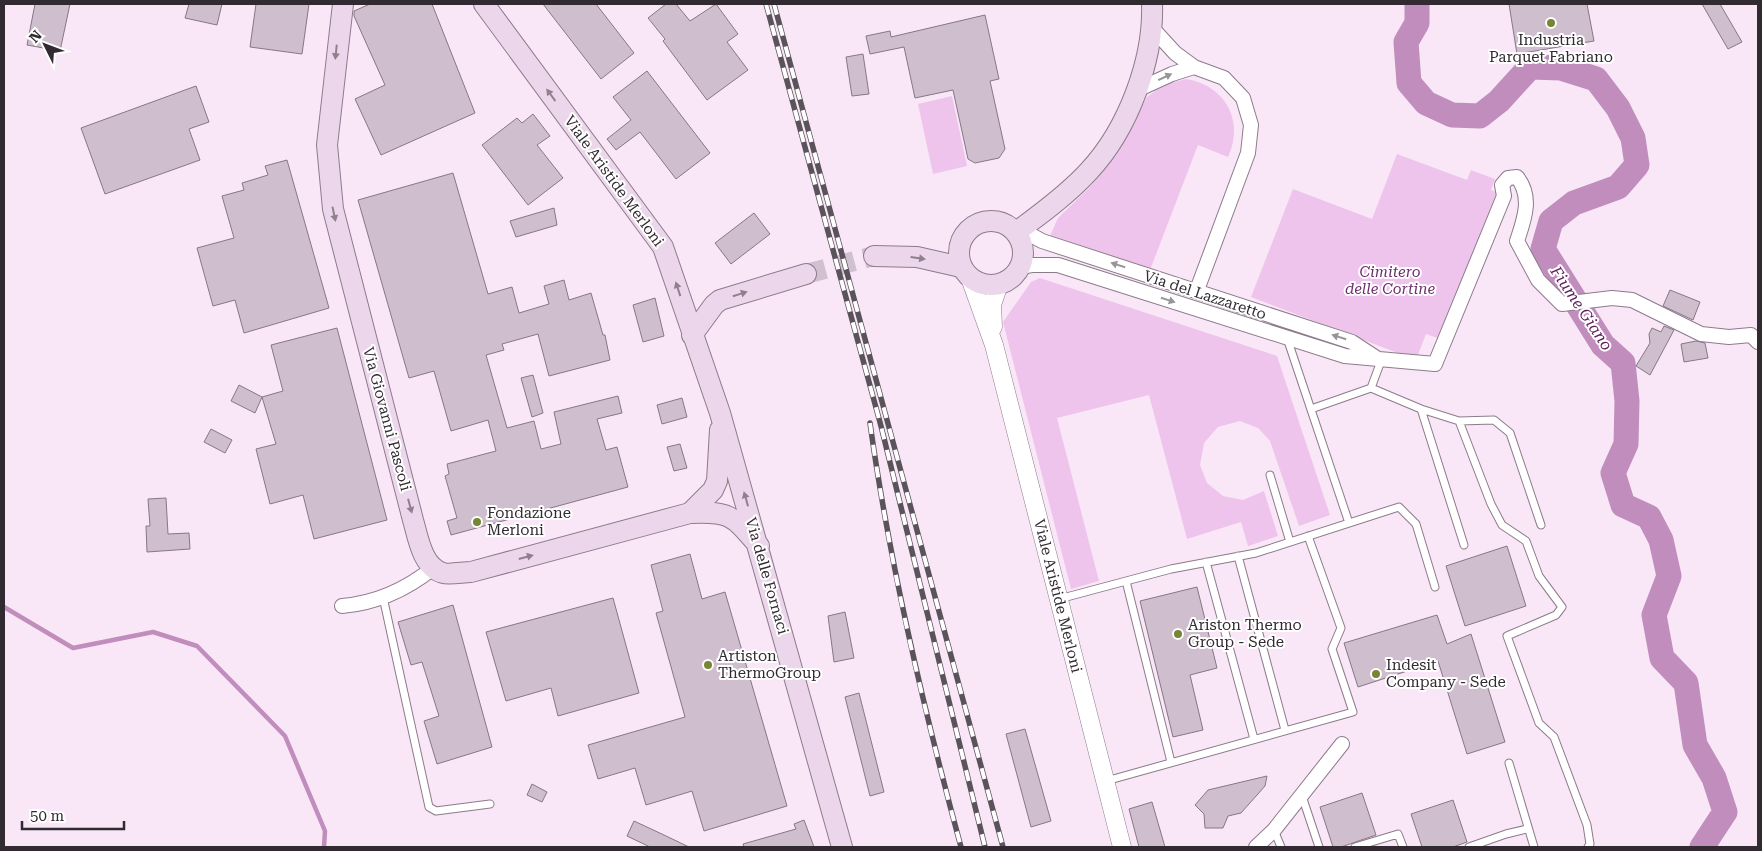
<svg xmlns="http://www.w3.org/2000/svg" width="1762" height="851" font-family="'Roboto Serif',serif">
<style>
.green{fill:#efc4ec}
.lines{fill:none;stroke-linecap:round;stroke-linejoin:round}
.stream{stroke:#c08dbd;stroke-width:4.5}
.river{stroke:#c08dbd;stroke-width:25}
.building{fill:#cfbece;stroke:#877786}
.secondary-tunnel{stroke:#d1c1d0;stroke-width:20;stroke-dasharray:20 10;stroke-linecap:butt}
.service-casing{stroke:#8c7b8a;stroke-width:9}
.minor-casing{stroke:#8c7b8a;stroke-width:16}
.tertiary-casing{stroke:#8c7b8a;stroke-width:19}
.secondary-casing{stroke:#8c7b8a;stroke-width:22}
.service{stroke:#fff;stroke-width:7}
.minor{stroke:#fff;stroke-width:14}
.tertiary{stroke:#fff;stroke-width:18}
.secondary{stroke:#ecd6eb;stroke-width:20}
.rail-casing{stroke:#5b535b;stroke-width:5.5}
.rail{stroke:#fff;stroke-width:4;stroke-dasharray:11;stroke-linecap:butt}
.oneway{fill:#8e808e}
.oneway2{fill:#989598}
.poi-dot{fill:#778534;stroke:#fff;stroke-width:2}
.labels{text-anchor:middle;stroke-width:4;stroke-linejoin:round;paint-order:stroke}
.poi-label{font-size:15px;fill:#312b31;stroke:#fff;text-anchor:start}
.street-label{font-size:15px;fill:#312b31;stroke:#fff}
.park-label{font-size:15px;font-style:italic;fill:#6d2f6c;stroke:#fff}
.water-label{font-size:16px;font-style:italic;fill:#5c1e5b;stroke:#fff}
</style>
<rect width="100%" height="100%" fill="#f9e7f8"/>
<path class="green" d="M1186 79C1225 85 1245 121 1228 157L1198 145 1150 270 1050 236 1058 218 1089 188 1117 154 1147 97 1163 85Z
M952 96 967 166 933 174 918 104Z
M1397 154 1467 180 1471 170 1495 179 1491 190 1499 193 1443 340 1426 334 1416 360 1251 297 1293 189 1372 219Z
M1040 278 1277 356 1330 515 1299 526 1270 441 1258 428 1240 421 1218 427 1204 443 1200 465 1207 483 1223 496 1243 500 1264 491 1278 536 1248 546 1241 522 1187 539 1149 395 1057 418 1099 581 1071 589 1003 322 1031 282Z"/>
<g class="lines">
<path class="stream" d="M4 607 73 648 153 632 197 646 285 736 325 831 324 847"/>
<path class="river" d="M1417 4V23L1406 42 1409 83 1426 103 1452 115 1480 116 1499 101 1530 67 1561 68 1596 79 1618 108 1633 138 1637 165 1618 187 1574 203 1551 221 1543 249 1603 345 1623 363 1627 401 1626 444 1613 473 1623 505 1649 517 1661 540 1669 576 1654 615 1662 658 1686 683 1695 745 1714 778 1725 812 1702 847"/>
</g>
<path class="building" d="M35 4H70L60 51 27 45Z
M189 4H222L217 25 185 18Z
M256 4H309L302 54 250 47Z
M370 4H432L475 113 381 155 355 99 385 85 354 16V11Z
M543 4H596L634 53 601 79Z
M666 4H676L690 21 716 4 738 34 727 42 748 70 707 100 663 41 665 39 648 18Z
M1509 4H1587L1594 41 1517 54Z
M1702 4H1720L1742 42 1728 49Z
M985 15 999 79 990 81 1005 149 999 158 975 163 968 159 953 90 915 98 904 47 870 54 866 36 890 31 891 37Z
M863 54 869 94 852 96 846 57Z
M647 71 710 153 676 179 640 132 616 150 607 139 631 120 613 97Z
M196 86 209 122 189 129 200 160 105 194 81 128Z
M533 114 550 136 537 145 563 178 528 205 482 145 517 118 522 123Z
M287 160 329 308 244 333 235 300 213 306 197 248 234 238 222 196 244 190 242 183 268 175 265 166Z
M453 173 488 294 512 287 519 313 549 304 544 286 564 280 569 300 591 293 603 335H605L610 360 549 376 538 334 502 344 504 350 486 355 507 428 534 421 541 449 561 444 554 412 618 396 622 413 597 419 606 450 617 447 628 487 451 535 447 521 457 518 445 476 449 474 447 464 496 451 488 420 451 431 434 371 409 378 358 200Z
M554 208 557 225 516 237 510 221Z
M754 213 770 234 731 264 715 243Z
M1670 290 1700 302 1693 320 1663 306Z
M655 298 664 336 643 342 633 305Z
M1664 326 1674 330 1650 375 1636 366 1650 343 1649 334 1652 328 1661 332Z
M337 328 387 520 314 539 303 495 270 504 256 449 276 444 262 397 283 391 271 345Z
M1696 341 1705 343 1708 358 1684 362 1681 344Z
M533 375 543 413 532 417 521 378Z
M239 385 262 397 255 413 231 401Z
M682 398 687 417 662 424 657 405Z
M211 429 232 440 225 453 204 442Z
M680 444 687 468 674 471 667 447Z
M166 498 168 534 189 533 190 549 147 552 146 526H150L148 499Z
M1507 546 1526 606 1465 626 1446 566Z
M690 554 702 599 725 592 787 806 704 831 692 791 646 805 635 768 598 779 588 745 685 717 656 613 663 611 651 565Z
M1197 587 1217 668 1190 675 1203 730 1173 737 1140 601Z
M613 598 639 693 558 716 551 688 506 701 486 632Z
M453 605 492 747 437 764 424 721 439 716 422 662 411 665 398 622Z
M845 612 854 658 834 662 828 616Z
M1437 615 1447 644 1471 634 1505 742 1467 754 1438 661 1358 687 1344 643Z
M859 693 884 792 870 796 845 697Z
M1025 729 1051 821 1031 827 1006 734Z
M1267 776 1265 786 1241 813 1228 816 1223 828H1205L1204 814 1195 805 1208 790Z
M532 784 547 792 542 802 527 795Z
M1362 793 1376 835 1341 847H1333L1320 807Z
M1453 800 1467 842 1453 847H1422L1411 814Z
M1152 802 1165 847H1139L1129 809Z
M804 820 814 847H744L743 844 796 829 794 824Z
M634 821 664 835 689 847H650L627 836Z"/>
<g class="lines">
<path class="secondary-tunnel" d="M806 274 874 256"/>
<g class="service-casing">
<path id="service" d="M1287 338 1349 523
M1371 388 1381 361
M1311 409 1371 388 1421 409 1459 421 1491 504 1502 525 1526 541 1539 576 1562 607 1556 615 1507 636 1539 723 1554 737 1587 825 1590 844 1588 847
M1421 409 1464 545
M1459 421 1494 420 1510 433 1541 525
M1270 475 1290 542
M1238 556 1285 730
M1206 562 1254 739
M1126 581 1171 762
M383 597 429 807 436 811 490 804
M1059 599 1171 569 1256 553 1399 507 1416 524 1435 587
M1509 763 1534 847
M1106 781 1353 712 1332 649 1341 628 1308 536
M1302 796 1319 847
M1274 830 1281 847
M1355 847 1398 834 1403 847
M1469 847 1506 834 1527 829"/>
</g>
<g class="minor-casing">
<path id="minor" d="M1153 29 1175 53 1194 67 1224 78 1243 98 1251 125 1248 153 1197 290
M1137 90 1172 74 1194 67
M1020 229 1042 241 1352 342 1378 359
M1020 267 1032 265H1058L1345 356 1435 364 1504 196 1502 185 1508 178 1517 177C1533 197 1524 220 1517 241L1538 280 1562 304 1612 298 1632 300 1701 334 1729 337 1751 335 1758 342
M342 606C377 603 407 589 433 568
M1256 847 1274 830 1342 744"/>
</g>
<g class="tertiary-casing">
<path id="tertiary" d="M970 278 994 345 1122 847
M993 327 992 305 999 284"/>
</g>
<g class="secondary-casing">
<path id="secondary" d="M343 4 327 145 333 209 413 520C418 537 422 567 443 573 450 575 463 572 471 572L690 513C731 511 733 516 759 546
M484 4 663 247 720 413 842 847
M959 253a32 32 0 1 1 64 0a32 32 0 1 1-64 0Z
M1016 232C1041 214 1068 194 1089 171 1128 129 1154 60 1152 4
M874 256 917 257 961 267
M692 335 714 305 720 300 806 274
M690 513 713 490 717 481 720 430"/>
</g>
<use href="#service" class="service"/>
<use href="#minor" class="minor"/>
<use href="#tertiary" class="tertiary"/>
<use href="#secondary" class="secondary"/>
<g class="rail-casing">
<path id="rail" d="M766 4 881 426 985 847
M774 4 1003 847
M870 423C890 567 923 707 961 847"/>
</g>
<use href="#rail" class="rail"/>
</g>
<defs><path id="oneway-solid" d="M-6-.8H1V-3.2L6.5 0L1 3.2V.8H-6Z" transform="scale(1.25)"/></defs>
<g class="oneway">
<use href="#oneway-solid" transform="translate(336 52) rotate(96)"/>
<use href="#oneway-solid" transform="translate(551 95) rotate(-126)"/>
<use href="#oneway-solid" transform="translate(334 214) rotate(78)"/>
<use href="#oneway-solid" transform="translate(918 258) rotate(8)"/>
<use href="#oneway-solid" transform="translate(678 289) rotate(-108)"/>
<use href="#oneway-solid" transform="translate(740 294) rotate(-17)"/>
<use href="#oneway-solid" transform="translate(746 499) rotate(-106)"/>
<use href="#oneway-solid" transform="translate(410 506) rotate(75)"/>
<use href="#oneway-solid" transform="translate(526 557) rotate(-15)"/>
</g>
<g class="oneway2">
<use href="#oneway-solid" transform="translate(1165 77) rotate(-25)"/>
<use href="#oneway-solid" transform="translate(1118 265) rotate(-162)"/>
<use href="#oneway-solid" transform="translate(1168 300) rotate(18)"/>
<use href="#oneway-solid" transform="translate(1339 337) rotate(-162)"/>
</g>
<g class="poi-dot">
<circle cx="1551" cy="23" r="5"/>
<circle cx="477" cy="522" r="5"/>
<circle cx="1178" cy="634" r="5"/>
<circle cx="708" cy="665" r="5"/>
<circle cx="1376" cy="674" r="5"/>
</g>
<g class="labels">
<g class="poi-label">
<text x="1551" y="45" text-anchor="middle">Industria<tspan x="1551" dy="17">Parquet Fabriano</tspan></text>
<text x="487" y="518">Fondazione<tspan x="487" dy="17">Merloni</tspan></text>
<text x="1188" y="630">Ariston Thermo<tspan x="1188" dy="17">Group - Sede</tspan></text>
<text x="718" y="661">Artiston<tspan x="718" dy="17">ThermoGroup</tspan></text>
<text x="1386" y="670">Indesit<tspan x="1386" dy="17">Company - Sede</tspan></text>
</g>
<g class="street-label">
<text transform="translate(614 181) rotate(54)" y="5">Viale Aristide Merloni</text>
<text transform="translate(1205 295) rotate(18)" y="5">Via del Lazzaretto</text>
<text transform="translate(387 419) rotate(75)" y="5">Via Giovanni Pascoli</text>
<text transform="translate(767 576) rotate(74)" y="5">Via delle Fornaci</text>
<text transform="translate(1058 596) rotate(76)" y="5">Viale Aristide Merloni</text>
</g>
<g class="park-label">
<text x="1390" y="277">Cimitero<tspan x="1390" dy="17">delle Cortine</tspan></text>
</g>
<g class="water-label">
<text transform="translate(1582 308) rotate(56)" y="6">Fiume Giano</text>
</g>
</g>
<rect width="1762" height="851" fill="none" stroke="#312b31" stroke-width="10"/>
<g transform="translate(45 45) rotate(312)" stroke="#ffffff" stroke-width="4" paint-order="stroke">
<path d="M0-4L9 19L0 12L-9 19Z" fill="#312b31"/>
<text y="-8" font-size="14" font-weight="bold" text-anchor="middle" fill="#312b31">N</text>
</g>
<path d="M22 821v8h102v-8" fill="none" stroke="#312b31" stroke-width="2.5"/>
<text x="30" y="821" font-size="15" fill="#312b31" stroke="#ffffff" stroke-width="4" paint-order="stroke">50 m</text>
</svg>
